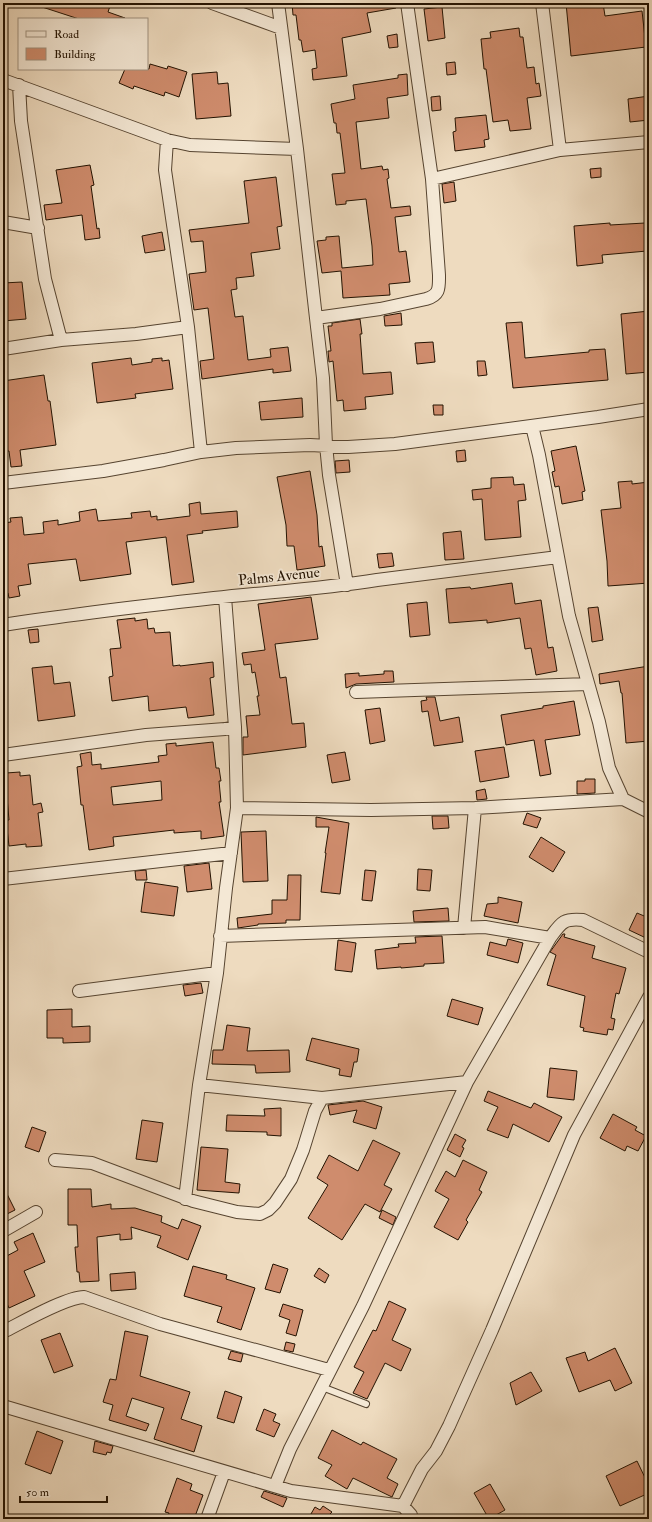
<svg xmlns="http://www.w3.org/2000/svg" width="652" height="1522" font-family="'IM FELL Double Pica',serif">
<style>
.building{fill:#cf8c6d;stroke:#231201;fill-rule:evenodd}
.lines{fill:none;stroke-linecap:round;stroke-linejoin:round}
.lane-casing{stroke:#564430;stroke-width:8}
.street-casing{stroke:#564430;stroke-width:14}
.lane{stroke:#f4e8d5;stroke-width:6}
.street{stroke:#f4e8d5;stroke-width:12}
.labels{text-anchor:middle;stroke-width:3.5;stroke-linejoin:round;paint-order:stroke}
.street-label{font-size:15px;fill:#231201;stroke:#f4e8d5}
</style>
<rect width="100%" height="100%" fill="#eedbbf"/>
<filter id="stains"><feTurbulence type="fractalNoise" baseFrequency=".005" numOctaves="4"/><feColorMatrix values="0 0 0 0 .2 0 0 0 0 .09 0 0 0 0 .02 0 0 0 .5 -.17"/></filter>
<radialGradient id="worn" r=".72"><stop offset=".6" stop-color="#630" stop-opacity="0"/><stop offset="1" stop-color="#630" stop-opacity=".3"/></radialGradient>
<path class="building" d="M36 3H111L108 12 125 18 79 19 36 5Z
M292 3H303V6L331 3H396V8L367 13 371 32 342 38 347 76 313 80 312 69 317 68 315 50 303 52 301 40H299L296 15H293Z
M566 3H603L605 16 642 11 646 47 571 56Z
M442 7 445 38 428 41 424 9Z
M519 28 520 37H523L527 68 534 67 536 84 539 83 541 96 527 98 531 129 510 131 508 120 493 122 486 69H484L481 39 491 38 490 32Z
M397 34 398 47 389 48 387 36Z
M455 62 456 74 447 75 446 63Z
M150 64 167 69 168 66 187 72 179 97 165 92 164 96 134 86 133 89 119 83 125 69H149Z
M217 72 218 84 228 83 231 116 196 119 192 74Z
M407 74 408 95 387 98 389 118 356 122 361 169 382 166 383 170 388 169 389 178 387 179 391 208 410 206 411 215 395 217 399 252 406 251 410 282 389 284 390 295 343 298 341 271 322 273 317 241 326 240V237L339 236 342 268 373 265 372 246 366 199 346 201V204L336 205 332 174 345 173 340 133H337L336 123H334L331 104 355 99 353 85 398 78V75Z
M440 96 441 110 432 111 431 97Z
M649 96V120L630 122 628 99Z
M486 115 489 139 484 140 485 147 455 151 453 132 456 131 455 118Z
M90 165 94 185 91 186 97 229 99 228 100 238 85 240 82 215 46 220 44 205 62 203 56 170Z
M601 168V177L591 178 590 169Z
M276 177 282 226 277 227 280 249 251 253 254 276 236 278 237 289 231 290 235 317 243 316 248 360 271 357 270 349 288 347 291 371 273 373V369L202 379 200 361 214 359 208 308 194 310 189 274 206 272 203 241 191 242 189 230 249 223 244 181Z
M454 182 456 201 444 203 442 184Z
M610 223V225L645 223 647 251 602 255 603 263 577 266 574 226Z
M162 232 165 250 145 253 142 236Z
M22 282 26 319 3 321V283Z
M649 311V372L626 374 621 314Z
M401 313 402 325 385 326 384 316Z
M360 319 362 334H360L363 374 391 372 393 394 365 397 366 409 344 411 343 400 337 401 333 361 329 362 328 351H331L328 326H332V323Z
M522 322 525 358 589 352V350L605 349 608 380 513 388 506 323Z
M433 342 435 362 417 364 415 343Z
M131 358 132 365 152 362V359L162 358V361L169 360 173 389 135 394 136 398 97 403 92 363Z
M477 361H485L487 375 478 376Z
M44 375 48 401H50L56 445 20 450 22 466 11 467 9 451H3V381Z
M302 398 303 417 261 420 259 402Z
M433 405H443V415H434Z
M576 446 585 491 582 492 583 500 562 504 559 486 555 487 552 472 555 471 551 451Z
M465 450 466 461 457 462 456 451Z
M349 460 350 472 336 473 335 461Z
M310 471 317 515 319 547 322 546 325 566 297 570 294 546H287L286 525 277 477Z
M513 477 514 485 524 484 526 500 518 501 521 537 485 540 482 499 473 500 472 490 491 488V478Z
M632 481V484L649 482V583L608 586 607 561 601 510 621 508 618 482Z
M200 502 201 514 237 511 238 527 202 531 203 533 187 535 194 582 172 585 166 537 126 542 131 574 80 581 76 559 28 564 31 584 18 586 20 596 9 598 8 593 3 594V523L11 522 10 518 22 517 24 535 44 533 43 522 58 520V525L80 521 79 512 96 509 98 521 132 518 131 513 150 511 151 517 157 516V520L190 516 189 504Z
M461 531 464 559 445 560 443 533Z
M392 553 394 566 379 568 377 554Z
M512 583 515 604 541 600 548 648 553 647 557 671 536 675 531 648 525 649 520 618 487 623V620L449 623 446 589 470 587 471 589Z
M311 597 318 639 275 644 280 678 286 677 292 724 304 723 306 747 243 755V737H248L246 716 260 715 257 696H259L255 672 252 673 251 664 244 665 242 653 265 650 258 604Z
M427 602 430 635 410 637 407 604Z
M598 607 603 640 592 642 588 608Z
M135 618V621L147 619 148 629 154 628 155 633 170 632 173 666 180 665V666L213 662 214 677 210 678 214 715 188 718 186 707 149 711 148 696 112 701 109 677 113 676 110 649 121 648 117 620Z
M38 629 39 642 30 643 28 630Z
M52 666 54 684 70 682 75 716 38 721 32 668Z
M649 666V741L626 743 622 693H621L619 681 600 684 599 674Z
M384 671H393L394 682 356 684 346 688 345 674 359 673V676L384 674Z
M426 697H435L440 721 459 717 463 742 434 746 428 711 422 712 421 701 427 700Z
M574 701 580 735 545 740 551 774 540 776 534 740 506 745 501 715 543 708V706Z
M380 708 385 741 370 744 365 710Z
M213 742 216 768H219L221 781H219L221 802H219L224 836 201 839V831L174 833V830L113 837 114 846 89 850 83 805H81L77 767 82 766 80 754 91 752 92 765 101 764V769L159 762 158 756 167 755 166 744 176 743V746ZM161 781 162 800 113 805 111 787Z
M504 747 509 777 480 782 475 751Z
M345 752 350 780 332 783 327 755Z
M20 772V776L30 775 33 805 41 803 43 812 38 813 42 846 26 847V844L9 846 6 820H9L7 797H5L4 787H7L6 773Z
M585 779H595V793L577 794V781H585Z
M485 789 487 799 477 800 476 791Z
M527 813 541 818 537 828 523 824Z
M432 816H448L449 828 433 829Z
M316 817 349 823 340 894 321 892 326 853H325L329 827H316Z
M266 831 268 881 243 882 241 832Z
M541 837 565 852 553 872 529 857Z
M209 863 212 889 187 892 184 866Z
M418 869 432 870 430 891 417 890Z
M146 870 147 880H136L135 871Z
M365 870 376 871 372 901 362 900Z
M288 875H301L300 920H286V923L258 924V925L238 928 237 918 272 914V900H287Z
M145 882 178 887 174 916 141 912Z
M498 897 522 902 518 923 484 916 487 904 498 903Z
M448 908 449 921 414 922 413 911Z
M637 913 649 918V930L646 938 629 930Z
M563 934H565L564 937 595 946 592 958 626 968 619 994 616 993 611 1018 615 1019 613 1030 608 1029 607 1035 583 1031 584 1028 580 1027 585 996 547 985 556 955 550 952Z
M442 936 444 963 424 964V966L401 968V967L377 969 375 950 399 947 398 944 416 943 415 937Z
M508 939 523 943 518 963 487 955 490 942 506 946Z
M338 940 356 943 352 972 335 970Z
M201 983 203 993 185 996 183 985Z
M452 999 483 1008 478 1025 447 1016Z
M72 1009V1027L90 1026V1042L63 1043V1038H47V1010Z
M227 1025 250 1028 247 1051 289 1050 290 1072 256 1073 255 1065 212 1064 213 1050H223Z
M312 1038 359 1049 357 1062H354L351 1077 339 1075 340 1069 306 1060Z
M550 1068 577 1071 574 1100 547 1097Z
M488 1091 531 1108 534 1103 562 1117 549 1142 513 1124 508 1138 487 1130 498 1107 484 1101Z
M363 1101 382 1107 376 1129 353 1122 357 1110 330 1115 328 1105Z
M281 1108V1136L267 1135V1132L226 1131 227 1115 265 1116 264 1109Z
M613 1114 637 1127 635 1130 646 1136 638 1151 627 1146 625 1151 600 1138Z
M142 1120 163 1123 157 1162 136 1159Z
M32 1127 46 1132 39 1152 25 1147Z
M455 1134 466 1140 462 1147 464 1148 460 1157 447 1150Z
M373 1140 400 1153 384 1185 392 1189 380 1212 365 1204 342 1240 308 1218 328 1185 317 1178 329 1155 358 1171Z
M201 1147 228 1149 225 1182 240 1184 239 1193 197 1190Z
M463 1160 487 1172 479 1190 482 1192 466 1220 468 1222 458 1240 434 1227 449 1199 435 1191 446 1171 455 1177Z
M3 1186 15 1210 3 1216Z
M68 1189H91L92 1207 111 1204V1209L135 1208 162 1216 161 1222 178 1229 182 1219 201 1226 188 1260 157 1247 161 1236 131 1227 132 1239 120 1240V1234L97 1237 99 1281 80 1282 79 1272H77L75 1247H78L77 1225H68Z
M382 1210 396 1217 393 1225 379 1218Z
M33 1233 45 1262 24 1271 35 1296 9 1308 3 1295V1258L18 1250 14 1242Z
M273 1264 288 1269 280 1293 265 1289Z
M193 1266 227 1275 226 1279 255 1288 241 1330 217 1322 222 1307 184 1296Z
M319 1268 329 1275 325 1283 314 1276Z
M135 1272 136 1289 111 1291 110 1274Z
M389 1301 406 1309 392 1340 411 1349 401 1371 385 1363 367 1399 353 1393 364 1372 354 1367 373 1330 376 1331Z
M283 1304 303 1310 296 1336 286 1333 290 1320 279 1316Z
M125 1331 148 1336 140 1376 190 1392 181 1419 202 1426 194 1452 154 1439 164 1408 132 1398 126 1416 149 1424 146 1431 109 1420 113 1405 103 1402 110 1379 116 1380Z
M60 1333 73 1366 54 1373 41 1340Z
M286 1342 295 1344 293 1352 284 1350Z
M615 1348 632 1383 615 1391 610 1380 579 1392 566 1358 585 1352 588 1361Z
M231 1351 243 1354 241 1362 228 1359Z
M531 1372 542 1391 516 1405 510 1383Z
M225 1391 242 1397 234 1423 217 1418Z
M264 1409 276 1414 273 1421 280 1424 274 1437 256 1430Z
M332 1430 361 1445 363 1442 397 1459 387 1478 398 1484 392 1497 353 1478 347 1489 325 1476 332 1465 318 1458Z
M37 1431 63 1441 51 1474 25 1464Z
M95 1441 113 1446 111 1453 107 1452 106 1455 93 1452Z
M637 1461 649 1486V1493L620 1506 606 1476Z
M177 1478 192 1484 190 1490 203 1495 194 1519H167L169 1513 165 1512Z
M490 1484 505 1510 489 1519 474 1493Z
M264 1491 287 1498 283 1507 261 1497Z
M323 1506 332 1512 329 1515 336 1519H308L315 1507 320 1510Z"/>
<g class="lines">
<g class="lane-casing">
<path id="lane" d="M322 1387 366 1404"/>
</g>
<g class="street-casing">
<path id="street" d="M212 3 281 28
M278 3 297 149 316 318 323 378 326 445 329 475 347 585
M3 80 167 140 190 145 297 149
M19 85 21 121 45 279 61 340
M167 140 165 170 188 327 201 452
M560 150 649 142
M432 179 560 150 542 3
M3 222 38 228
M316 318 380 309 426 299C440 295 439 288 439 275L432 179 407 3
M3 349 61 340 136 334 188 327
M532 426 539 455 569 616 599 722 609 768 623 799 649 812
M3 483 103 471 164 460 201 452 236 448 310 445 348 447 395 444 598 417 649 409
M3 625C73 614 143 606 214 598 268 592 322 589 377 580L558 557
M356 692 588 684
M3 755 146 735 225 729 235 727
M237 808 371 810 475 808 623 799
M3 879 231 853
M464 928 475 808
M220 936 485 927 550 938
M79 991 217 973
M199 1085 322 1098
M55 1160 92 1163 193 1201 237 1212 260 1214 268 1210 275 1203 291 1179 303 1150 315 1111 322 1098 467 1082
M185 1199 199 1085 217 973 226 888 237 808 235 727 225 597
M3 1231 36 1212
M3 1332C21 1323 66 1297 84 1297L160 1324 329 1370
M3 1406 291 1491 403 1506 411 1515V1519
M275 1486 290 1449 363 1306 467 1082 550 938C561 923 563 918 583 920L649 952
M403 1506 422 1469 436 1451 449 1426 492 1330 574 1135 649 997
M207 1519 224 1472"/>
</g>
<use href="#lane" class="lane"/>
<use href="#street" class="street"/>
</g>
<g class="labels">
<g class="street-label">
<text transform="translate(279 576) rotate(-6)" y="5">Palms Avenue</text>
</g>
</g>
<rect width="652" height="1522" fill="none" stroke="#eedbbf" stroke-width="16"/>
<rect x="4" y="4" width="644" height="1514" fill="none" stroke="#231201" stroke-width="2"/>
<rect x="8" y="8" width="636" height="1506" fill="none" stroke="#231201"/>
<rect x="18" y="18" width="130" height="52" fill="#f4e8d5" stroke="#a09280"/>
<rect x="26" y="31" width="20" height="6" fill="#f4e8d5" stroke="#a09280"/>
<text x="54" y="38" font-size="12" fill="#231201">Road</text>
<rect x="26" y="48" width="20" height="12" fill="#cf8c6d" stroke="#a09280"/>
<text x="54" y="58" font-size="12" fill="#231201">Building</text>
<path d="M20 1496v6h87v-6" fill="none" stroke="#231201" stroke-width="2"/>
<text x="26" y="1496" font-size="12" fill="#231201" stroke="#f4e8d5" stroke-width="3" paint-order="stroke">50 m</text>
<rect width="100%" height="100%" filter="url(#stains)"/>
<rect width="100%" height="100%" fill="url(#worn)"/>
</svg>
